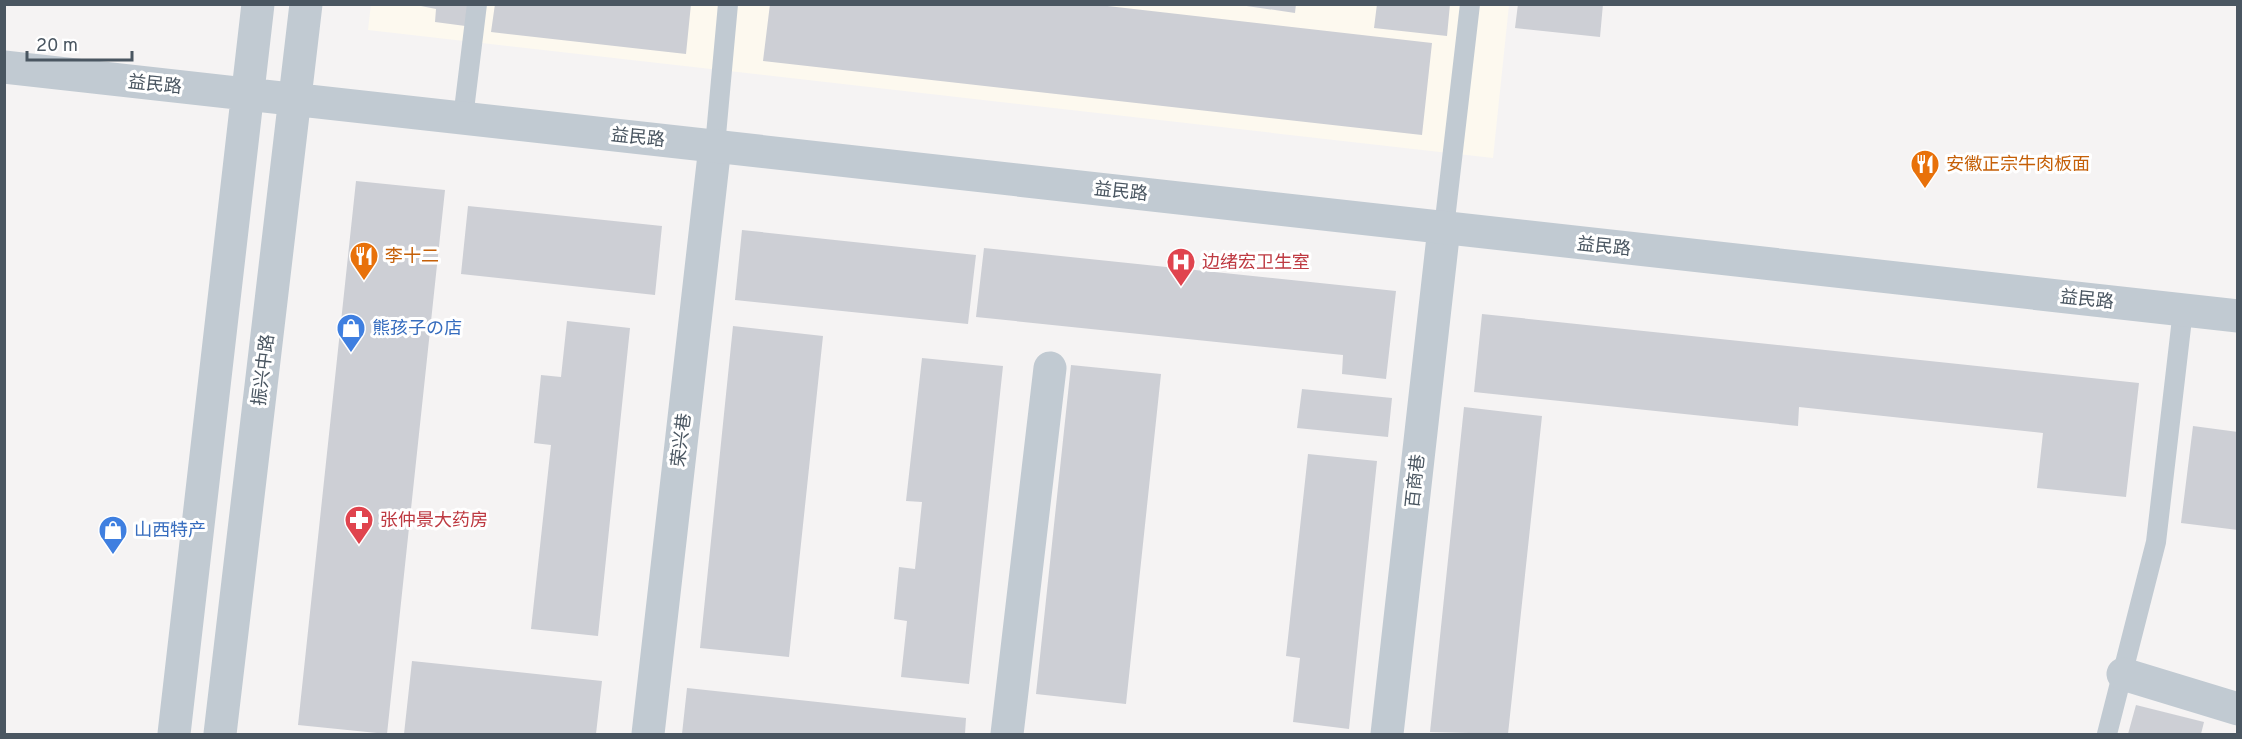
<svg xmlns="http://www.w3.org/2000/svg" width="2242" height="739" font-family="Overpass,'Noto Sans SC','Noto Sans JP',sans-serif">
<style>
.commercial{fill:#fdf9ef}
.building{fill:#cdcfd5}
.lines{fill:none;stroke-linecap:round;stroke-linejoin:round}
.service{stroke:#c1cad2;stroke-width:20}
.minor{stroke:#c1cad2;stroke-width:33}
.tertiary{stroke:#c1cad2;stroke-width:33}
.labels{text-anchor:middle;stroke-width:6;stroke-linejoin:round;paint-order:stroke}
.street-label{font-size:18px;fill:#4a5661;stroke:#fff}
.food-label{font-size:18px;fill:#c56008;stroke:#fff;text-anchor:start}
.health-label{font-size:18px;fill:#be3a42;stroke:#fff;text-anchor:start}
.shop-label{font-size:18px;fill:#366cbe;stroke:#fff;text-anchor:start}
</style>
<rect width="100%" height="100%" fill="#f5f3f3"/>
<path class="commercial" d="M371 4 1509 5 1493 158 368 30Z"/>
<path class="building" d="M411 4H475L473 27 435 22 436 9Z
M495 4H691L686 54 491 32Z
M770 4H1090L1432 43 1422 135 763 61Z
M1233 4H1296L1295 13Z
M1377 4H1450L1447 36 1374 28Z
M1518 4H1603L1600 37 1515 28Z
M356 181 445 190 387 734 298 725Z
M468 206 662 226 655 295 461 274Z
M742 230 976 255 968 324 735 300Z
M984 248 1396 291 1386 379 1342 374 1343 355 976 317Z
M1482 314 2139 383 2126 497 2037 488 2043 433 1799 407 1798 426 1474 392Z
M567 321 630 328 598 636 531 629 551 445 534 443 541 375 561 377Z
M733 326 823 336 789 657 700 648Z
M922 358 1003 366 969 684 901 677 907 621 894 619 899 567 915 569 922 502 906 501Z
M1071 365 1161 374 1126 704 1036 694Z
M1302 389 1392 398 1388 437 1297 428Z
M1464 407 1542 416 1508 734 1430 732Z
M2193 426 2238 432V530L2181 523Z
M1308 454 1377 461 1349 729 1293 722 1300 658 1286 656Z
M412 661 602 681 596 734H404Z
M687 688 966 718 965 734H682Z
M2136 705 2204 722 2201 734H2128Z"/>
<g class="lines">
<path class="service" d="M463 118 477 4
M715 146 728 4
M1444 228 1470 4
M2107 734 2156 542 2183 310"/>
<path class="minor" d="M2123 674 2238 709
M648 734 715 146
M1007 734 1050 368
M1387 734 1444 228"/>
<path class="tertiary" d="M4 67 2238 316
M174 734 258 4
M220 734 306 4"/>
</g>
<defs>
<g id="restaurant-pin" transform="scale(1.5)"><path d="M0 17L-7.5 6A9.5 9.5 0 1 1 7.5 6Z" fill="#e8710a" stroke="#fff"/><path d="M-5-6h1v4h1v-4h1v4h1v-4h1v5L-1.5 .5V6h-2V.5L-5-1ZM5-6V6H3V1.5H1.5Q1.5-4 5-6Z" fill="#fff"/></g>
<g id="hospital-pin" transform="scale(1.5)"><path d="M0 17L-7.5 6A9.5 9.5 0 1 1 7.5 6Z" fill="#e0444e" stroke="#fff"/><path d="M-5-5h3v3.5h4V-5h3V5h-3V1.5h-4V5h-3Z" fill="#fff"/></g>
<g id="shop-pin" transform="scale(1.5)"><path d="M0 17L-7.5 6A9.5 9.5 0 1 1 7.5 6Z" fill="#3f7fe0" stroke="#fff"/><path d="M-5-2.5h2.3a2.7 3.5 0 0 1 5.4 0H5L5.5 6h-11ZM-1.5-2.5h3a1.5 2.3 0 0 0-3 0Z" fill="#fff"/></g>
<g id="pharmacy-pin" transform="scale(1.5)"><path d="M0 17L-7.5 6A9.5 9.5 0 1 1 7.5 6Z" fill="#e0444e" stroke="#fff"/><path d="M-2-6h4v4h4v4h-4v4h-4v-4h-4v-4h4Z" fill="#fff"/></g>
</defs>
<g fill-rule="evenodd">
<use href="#restaurant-pin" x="1925" y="164"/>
<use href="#restaurant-pin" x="364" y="256"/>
<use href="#hospital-pin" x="1181" y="262"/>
<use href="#shop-pin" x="351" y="328"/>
<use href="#pharmacy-pin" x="359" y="520"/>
<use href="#shop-pin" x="113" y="530"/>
</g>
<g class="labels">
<g class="street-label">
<text transform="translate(155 84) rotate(6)" y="6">益民路</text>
<text transform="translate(638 137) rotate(6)" y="6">益民路</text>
<text transform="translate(1121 191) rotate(6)" y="6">益民路</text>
<text transform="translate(1604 246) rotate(6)" y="6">益民路</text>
<text transform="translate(2087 299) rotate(6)" y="6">益民路</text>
<text transform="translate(263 370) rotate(-83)" y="6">振兴中路</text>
<text transform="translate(681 440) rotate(-83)" y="6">荣兴巷</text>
<text transform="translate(1415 481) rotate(-84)" y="6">百商巷</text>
</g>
<g class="food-label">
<text x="1946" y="170">安徽正宗牛肉板面</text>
<text x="385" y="262">李十二</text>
</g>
<g class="health-label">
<text x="1202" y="268">边绪宏卫生室</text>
<text x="380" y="526">张仲景大药房</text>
</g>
<g class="shop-label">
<text x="372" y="334">熊孩子の店</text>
<text x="134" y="536">山西特产</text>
</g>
</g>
<rect width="2242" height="739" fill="none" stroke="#4a5661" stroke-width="12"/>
<path d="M27 51v9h105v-9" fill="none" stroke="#4a5661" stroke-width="3"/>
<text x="36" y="51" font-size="18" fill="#4a5661" stroke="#ffffff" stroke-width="4.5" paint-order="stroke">20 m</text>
</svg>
